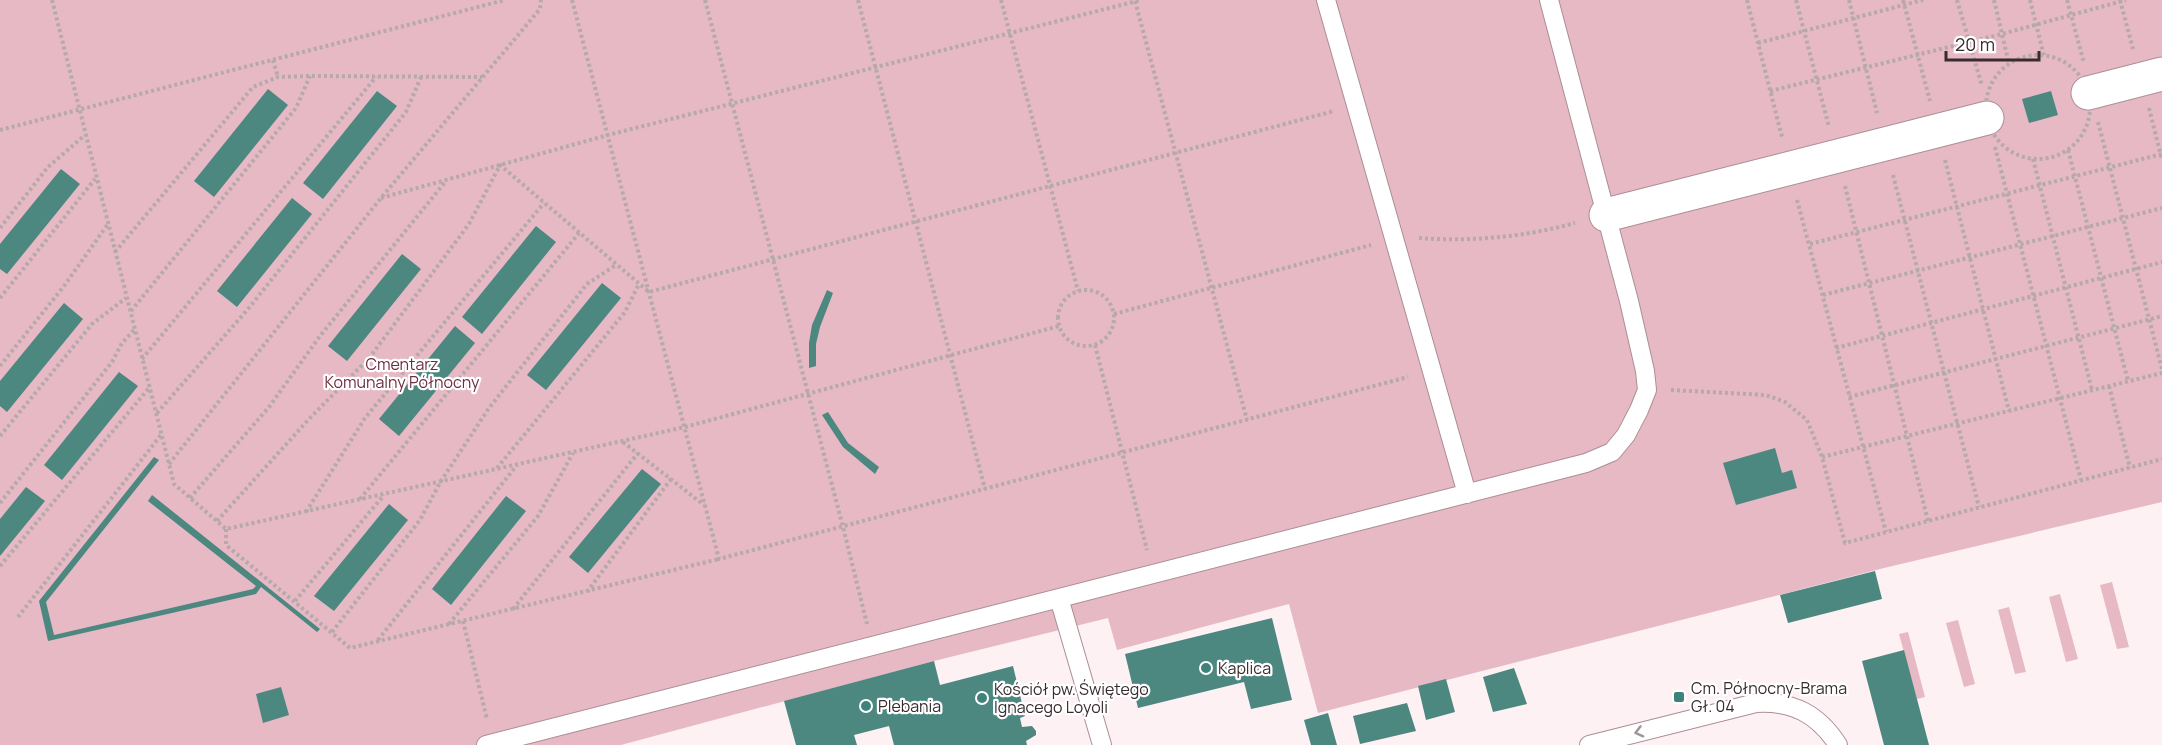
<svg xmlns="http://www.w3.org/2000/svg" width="2162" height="745" font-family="Manrope,sans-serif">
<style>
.green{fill:#e6b9c4}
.building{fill:#4c8780}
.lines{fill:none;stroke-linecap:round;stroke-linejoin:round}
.lane-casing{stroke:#ab8e95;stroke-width:20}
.street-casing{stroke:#ab8e95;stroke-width:35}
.path{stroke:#b6a9ac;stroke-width:4;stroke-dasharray:3 3;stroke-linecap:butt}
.lane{stroke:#fff;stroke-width:18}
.street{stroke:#fff;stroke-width:33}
.oneway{stroke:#9c9697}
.poi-dot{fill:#3d837b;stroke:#fff;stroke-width:2}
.labels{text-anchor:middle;stroke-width:4.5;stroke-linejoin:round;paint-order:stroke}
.park-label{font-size:16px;fill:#6e2e42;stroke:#fff}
.poi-label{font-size:16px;fill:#382c2f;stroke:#fff;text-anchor:start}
</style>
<rect width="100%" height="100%" fill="#fef1f4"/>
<path class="green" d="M0 0H2162V502L1884 568 1318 713 1289 604 1117 650 1108 618 934 661 621 745H0Z
M2112 582 2129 647 2117 649 2100 585Z
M2060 594 2078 659 2066 662 2049 597Z
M2009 607 2026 672 2015 674 1998 610Z
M1958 620 1975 684 1964 687 1946 623Z
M1908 632 1925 697 1917 699 1899 634Z"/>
<path class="building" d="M268 89 288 105 214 197 194 181Z
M377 91 397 106 323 199 303 183Z
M2051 91 2058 115 2029 123 2022 99Z
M61 169 80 184 7 274 0 269V244Z
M292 198 312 214 237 307 217 291Z
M536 226 556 242 482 334 462 317Z
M402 254 421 269 347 361 328 346Z
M602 283 621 298 546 390 527 375Z
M827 290 833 293 820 327 816 344V366L809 368V343L812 325Z
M64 303 83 319 7 412 0 406V381Z
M455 326 475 343 399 436 379 419Z
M119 372 138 386 62 480 44 465Z
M828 412 848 443 879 467 875 474 843 447 822 415Z
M1775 448 1782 473 1792 470 1797 488 1736 505 1723 463Z
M154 457 159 460 46 602 54 635 253 589 256 586 148 501 152 495 320 629 317 632 261 587 256 594 48 641 39 601Z
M642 469 661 484 588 573 569 557Z
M26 487 45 501 0 556V519Z
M506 496 526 511 451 605 432 589Z
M389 504 408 520 334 611 314 596Z
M1875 571 1882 599 1788 623 1780 595Z
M1272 618 1292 700 1251 709 1244 682 1138 708 1125 654Z
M1904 650 1917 699 1929 745H1884L1862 661Z
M934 661 940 685 1013 666 1025 716 1020 718 1022 727 1032 726 1036 731V735L1026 741 1027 745H894L889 726 854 735 857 745H796L784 701Z
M1514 668 1527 704 1493 712 1483 677Z
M1446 679 1455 712 1426 720 1418 686Z
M281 687 289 715 263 723 256 694Z
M1407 703 1416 731 1360 744 1353 716Z
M1328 713 1337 745H1311L1304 720Z"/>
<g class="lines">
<g class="lane-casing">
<path id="lane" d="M1326 0 1467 494
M1059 598 1102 745
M486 745 1586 463 1612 452 1626 435 1639 410 1647 390 1645 371 1629 301 1549 0
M1589 745 1756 703C1793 701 1818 714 1838 745"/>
</g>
<g class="street-casing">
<path id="street" d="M2088 93 2162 74
M1606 215 1987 118"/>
</g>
<path class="path" d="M52 0 174 484 226 529 685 427 1059 326
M572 0 719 559 1408 377
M705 0 843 527 867 624
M858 0 985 489
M1001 0 1078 291
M1747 0 1782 137
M1796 0 1829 127
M1849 0 1877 113
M1903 0 1930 101
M1957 0 1982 86
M1994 0 2002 34 2126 0
M2030 0 2044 56
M2067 0 2084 63
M2120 0 2133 49
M1135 1 1247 420
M1758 43 1923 0
M1986 107a52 52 0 1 1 104 0a52 52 0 1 1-104 0Z
M273 60 278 77
M1770 91 2002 34 2009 64
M2149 108 2162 160
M2098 122 2162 369
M0 130 505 0
M1995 147 2081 480
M2068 150 2128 381
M2033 159 2092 390
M1945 160 2009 411
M1893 175 1979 507
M1845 186 1928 521
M381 198 608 135 1141 0
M1797 200 1886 532
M0 228 48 167 85 135
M1419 238C1472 242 1524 237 1575 223
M1810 244 2162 154
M115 252 253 87 278 77 310 76 482 77
M1058 318a28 28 0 1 1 56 0a28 28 0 1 1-56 0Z
M1823 295 2162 208
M0 298 95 179
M131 311 296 108 310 76
M1114 314 1371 245
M1095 345 1147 550
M1836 348 2162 262
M142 359 376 77
M0 366 64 286 108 224
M2109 386 2130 468
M1671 390 1766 395 1785 402 1807 420 1822 457 1845 543 2162 459
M1849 397 2162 316
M157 413 248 309 406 112 421 77
M0 436 92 324 126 298
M623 442 704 505
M1822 457 2162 373
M169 464 381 198 540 9 541 0
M497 468 625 312 639 284
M190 498 269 407 320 336 446 181
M360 499 579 233
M0 503 112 362 122 343 134 330
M306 512 365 418 544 203
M217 521 309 419 370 357 469 224 500 165 649 292 1334 111
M226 529V545L350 648 719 559
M0 566 149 388
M587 592 671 479
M295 601 384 495
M513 609 638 453
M18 617 161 435
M463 621 487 719
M449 624 538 516 573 453
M332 632 420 520 441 481 489 408 587 284 616 265
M378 640 517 465"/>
<use href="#lane" class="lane"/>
<use href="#street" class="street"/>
</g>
<defs><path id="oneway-chevron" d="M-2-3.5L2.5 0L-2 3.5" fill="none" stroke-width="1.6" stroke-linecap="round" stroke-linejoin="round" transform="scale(1.5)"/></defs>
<use class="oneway" href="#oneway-chevron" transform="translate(1639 732) rotate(165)"/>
<g class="poi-dot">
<circle cx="1206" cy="668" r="6"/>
<rect x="1673" y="691" width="12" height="12" rx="3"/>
<circle cx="982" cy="698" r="6"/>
<circle cx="866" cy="706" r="6"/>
</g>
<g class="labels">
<g class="park-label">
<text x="402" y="370">Cmentarz<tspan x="402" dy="18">Komunalny Północny</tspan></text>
</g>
<g class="poi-label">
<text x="1218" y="674">Kaplica</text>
<text x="1691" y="694">Cm. Północny-Brama<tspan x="1691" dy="18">Gł. 04</tspan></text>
<text x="994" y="695">Kościół pw. Świętego<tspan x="994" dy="18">Ignacego Loyoli</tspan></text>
<text x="878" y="712">Plebania</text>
</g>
</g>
<path d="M1946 51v9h93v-9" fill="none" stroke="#382c2f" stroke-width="3"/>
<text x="1955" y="51" font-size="18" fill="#382c2f" stroke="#ffffff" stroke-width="4.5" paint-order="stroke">20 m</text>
</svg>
